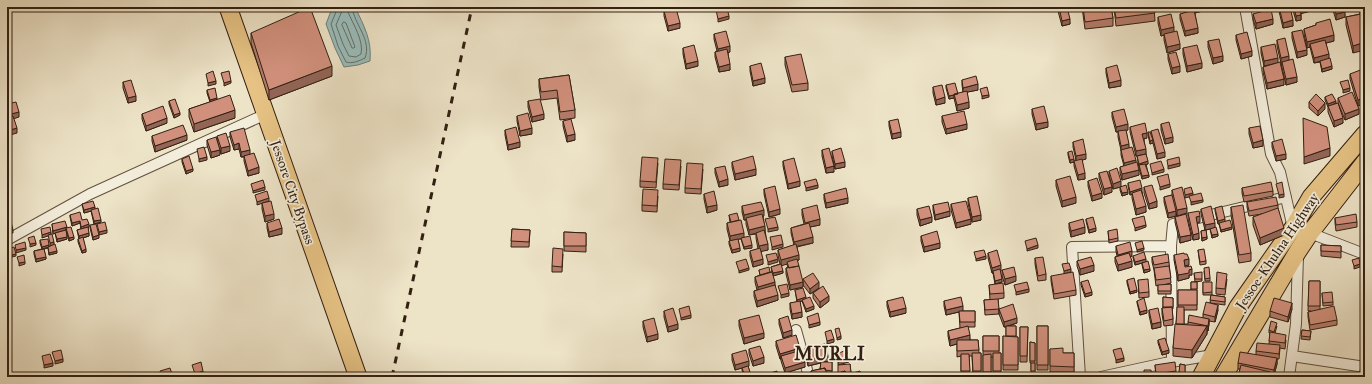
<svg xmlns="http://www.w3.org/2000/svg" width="1372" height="384" font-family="'IM FELL Great Primer',serif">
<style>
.water{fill:#9abdbb;stroke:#717e77}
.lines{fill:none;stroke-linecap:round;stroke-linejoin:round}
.shore{stroke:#666e66;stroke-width:1}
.minor-casing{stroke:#62513f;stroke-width:12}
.trunk-casing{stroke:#332012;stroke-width:19}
.minor{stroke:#f3eddb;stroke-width:10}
.trunk{stroke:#e6c284;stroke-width:17}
.rail{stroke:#332012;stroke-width:3;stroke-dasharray:7 7;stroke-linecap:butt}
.wall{fill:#b47c6b;stroke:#332012}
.shaded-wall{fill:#926557;stroke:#332012}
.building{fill:#d1907c;stroke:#332012}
.labels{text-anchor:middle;stroke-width:3.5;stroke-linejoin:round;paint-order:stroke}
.street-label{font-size:14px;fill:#332012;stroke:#f3eddb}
.district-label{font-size:18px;font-weight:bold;letter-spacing:1px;fill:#332012;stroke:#f3eddb}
</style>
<rect width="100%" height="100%" fill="#ede3c7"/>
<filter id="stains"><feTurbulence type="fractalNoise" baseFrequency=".005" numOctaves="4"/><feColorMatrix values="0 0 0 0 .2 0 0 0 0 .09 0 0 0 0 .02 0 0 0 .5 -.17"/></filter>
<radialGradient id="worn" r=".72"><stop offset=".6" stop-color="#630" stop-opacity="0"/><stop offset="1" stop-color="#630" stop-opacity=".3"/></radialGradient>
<path class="water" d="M335 7H355C364 26 372 40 370 61L358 65 344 67 335 48 326 24 331 11Z"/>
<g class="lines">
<path class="shore" d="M338 7 331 24 338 46 346 62C352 64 359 61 365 58 372 40 354 24 352 7
M343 7 342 11 336 25 343 44 349 56 356 57 361 54C364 41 353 24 348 12L347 7
M344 22 346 23 355 47 354 48H352L342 25Z"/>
<g class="minor-casing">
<path id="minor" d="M1245 7 1271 154 1280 172 1293 228
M1310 233 1359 252H1365
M7 240 90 194 266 114
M1171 246 1172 362
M796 330 809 377
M1292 356 1365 367
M1080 377 1072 247 1171 246 1173 224 1286 197
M1101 377 1165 363 1213 355
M1289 377 1296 324 1298 255"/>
</g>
<g class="trunk-casing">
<path id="trunk" d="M228 7 358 377
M1201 377 1238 307 1293 228 1311 197 1365 134
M1223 377 1298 251 1310 233 1365 162"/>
</g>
<use href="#minor" class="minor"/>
<use href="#trunk" class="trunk"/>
<path class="rail" d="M392 377 472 7"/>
</g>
<path class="wall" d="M1058 7H1067L1070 24 1062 26 1058 11Z
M1082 7H1111L1113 18V26L1085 29Z
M1114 7H1154L1155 21 1116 26Z
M1193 7H1207V10L1195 13 1198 33 1185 36 1180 19V14L1194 11Z
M1278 7H1290L1293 26 1283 28Z
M1292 7H1311V11L1301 13V20L1296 21Z
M1332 7H1344L1345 17 1336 20Z
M1359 7H1365V18H1362L1353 53 1346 25V17L1360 14Z
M664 11 680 28 668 31 664 16Z
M1253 14 1273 24 1256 29 1253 19Z
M1158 17 1174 32 1180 49 1167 53 1164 40V35L1161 36 1158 23Z
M1316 23 1334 41 1326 43 1329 59 1332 69 1322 72 1320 62 1314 63 1310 47 1307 48 1304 34V29L1316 25Z
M1292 32 1307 55 1297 58 1292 38Z
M251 33 332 76 269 100 251 43Z
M714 34 730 52H728L730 70 719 72 715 57V52L717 51 714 39Z
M1236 35 1252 56 1241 59 1236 40Z
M1277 40 1289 60 1297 82 1286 85 1277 46Z
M1208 41 1223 61 1213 64 1208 47Z
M1261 47 1278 63 1284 85 1267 89 1263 72V67L1264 66 1261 53Z
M683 48 698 66 686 69 683 54Z
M1183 48 1202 68 1187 72 1183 54Z
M1168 54 1180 72 1172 74 1168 59Z
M785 57 808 83V90L792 92 785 65Z
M750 66 765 83 753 86 750 71Z
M1106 68 1121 86 1109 88 1106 73Z
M1350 74 1365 75V103L1358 106 1350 79Z
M569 75 575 110V118L560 120 557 98 541 100 539 87V79Z
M962 80 978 90 967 92 969 108 957 111 954 98 949 99 946 88V85L958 94 963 92 962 85Z
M123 82 136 101 128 103 123 88Z
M933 87 945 103 936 105 933 93Z
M207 90 217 99 235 118 194 132 189 117V109L210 102 207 93Z
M1325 97 1336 103 1343 123 1334 127 1328 112V107L1325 100Z
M1338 98 1359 114 1345 120 1338 103Z
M169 101 180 115 174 118 169 104Z
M528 101 544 119 532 122 528 107Z
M1309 102 1325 109 1318 116 1309 108Z
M1032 109 1048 127 1036 130 1032 114Z
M1112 112 1128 130H1126L1129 148 1136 163 1139 175 1122 180 1120 173V167L1124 166 1121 155V150L1118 137V132H1116L1112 117Z
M142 114 167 123 146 131 142 119Z
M517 116 532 134 520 136 517 121Z
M942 116 967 129 946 134 942 122Z
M563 121 575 140 567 142 563 126Z
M889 121 901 137 892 139 889 126Z
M1161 124 1173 142 1165 144 1161 130Z
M1130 127 1147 138 1144 139 1146 154 1148 164H1146L1149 177 1142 179 1139 168 1137 156H1136L1130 132Z
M1249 128 1263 146 1253 148 1249 134Z
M505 130 520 147 508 150 505 135Z
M1151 131 1165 157 1157 159 1153 143 1150 144 1148 135V132L1151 134Z
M230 132 250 154 259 173 248 176 244 161V157H241L239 149 234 150 230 137Z
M152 136 187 140 155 152 152 141Z
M217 136 230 151 221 154 217 141Z
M207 140 220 155 211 158 207 145Z
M1073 142 1086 159 1082 160 1085 179 1078 180 1074 166V162L1070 163 1068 155V152L1074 161 1076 160 1073 147Z
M1272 142 1286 159 1276 161 1272 147Z
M822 150 834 172 826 173 822 156Z
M832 151 845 167 835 169 832 156Z
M182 159 193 171 186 174 182 162Z
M783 161 800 186 788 189 783 166Z
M732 162 756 175 735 180 732 167Z
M658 163 656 188 640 187V181Z
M681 166 679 190 663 189V184Z
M715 168 728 185 719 187 715 173Z
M703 169 701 194 685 193V188Z
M1109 171 1121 187 1128 194 1122 196 1120 190V187L1113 189 1109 176Z
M1099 173 1112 192 1104 195 1099 178Z
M1056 180 1076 203 1062 207 1056 186Z
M1088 181 1102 198 1092 201 1088 186Z
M1128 183 1142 191 1146 212 1136 215 1132 198V194L1130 195 1128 186Z
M1365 184V200H1364L1361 190V185Z
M1144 187 1157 207 1149 209 1144 193Z
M1242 188 1273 191V196L1244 202 1242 193Z
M764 189 780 214 769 217 764 194Z
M1172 190 1187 213 1177 216 1176 213V216L1168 218 1164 202V197L1172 195Z
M704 194 717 210 707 213 704 199Z
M824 194 848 203 826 208 824 199Z
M658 196 657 212 642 211V205Z
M968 198 981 220 972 222 968 203Z
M1247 202 1278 205V208L1284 235 1260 245 1253 225V217L1262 214 1249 216 1247 207Z
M262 203 274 219 265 222 262 209Z
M82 204 95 209 101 222 94 224 91 211 84 213Z
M951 204 971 224 956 228 951 210Z
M933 205 950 216 935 220 933 210Z
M742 206 764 216H763L768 250 761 251 763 264 753 267 750 256V251L758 249 756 238V234L749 235 746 224V220H744L742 212Z
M1231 207 1251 253V261L1239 263 1231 215Z
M1215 208 1225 221 1232 229 1221 232 1219 224H1218L1215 211Z
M802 209 820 225 810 227 813 243 797 247 799 260 797 261 803 287 790 290 786 274V268H788L787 264 781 265 783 273 773 276 778 300 757 307 754 296V291L757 290 755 282V277L760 275 759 270 770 272H772L771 267 780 264 778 255V250L794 245 791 233V228L804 224 802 215Z
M917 209 932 222 920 226 917 215Z
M1201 209 1215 227 1218 236 1212 238 1210 229 1206 230 1207 239 1202 241 1201 231 1205 230 1201 214Z
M1365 209V229H1364L1361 216V210Z
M1188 213 1200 222H1197L1199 239 1193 240 1188 219Z
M70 215 82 220 89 227 88 228 89 236 83 238 86 252 82 253 78 242V239H79L77 230 81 229 80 223 72 226 70 217Z
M729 215 744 237 752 248 744 249 741 239H738L740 251 732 253 729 244V241H730L727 229V223H730Z
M1175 217 1191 240 1180 243 1175 222Z
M1335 218 1357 222V227L1336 231 1335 223Z
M1086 219 1096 231 1089 233 1086 221Z
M267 223 282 234 269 237 267 228Z
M1069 223 1085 233 1071 237 1069 228Z
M52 224 67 228 74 239 69 241 66 230 64 231 67 239 57 242 55 233 53 234Z
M90 225 99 238 93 240 90 228Z
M512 229 530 230 529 247H511Z
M1108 231 1118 238V241L1109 243Z
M564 232 586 233V252L564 251Z
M921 236 940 248 924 252 921 241Z
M40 240 49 246 57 253 49 255 48 248 44 249 46 259 36 262 34 254V251L42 249 40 243Z
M1321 245 1341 246V258L1321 256Z
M1116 246 1132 256 1130 257 1132 267 1118 271 1115 262V257L1117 256 1116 251Z
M1198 250 1206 261V264L1200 265Z
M988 253 1001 271H1000L1002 282 995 284 993 273H992L988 258Z
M563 254 562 272H552V266Z
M1174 255 1189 265H1185V267L1192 275H1189V278L1178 281 1174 260Z
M1133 256 1146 261 1150 271 1144 273 1142 265V263L1135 265 1133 258Z
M1152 257 1169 262 1171 283 1163 285 1171 284V294H1158V285L1156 286 1154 270 1152 262Z
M1035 258 1046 274V280L1038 281 1035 264Z
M1077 261 1094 271 1080 275 1077 266Z
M1002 270 1016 281 1005 285 1002 276Z
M1204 271 1210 278V281H1205Z
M1194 273 1202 279V281L1195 282Z
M1051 276 1076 290V295L1054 299 1051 281Z
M803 279 819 288 810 294 803 285Z
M1227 279 1225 295 1216 294V288Z
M1127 280 1137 292 1130 294 1127 283Z
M1138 280 1149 292V297L1139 298Z
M1309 281H1320V309L1337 320V325L1310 330 1308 317V312L1311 311H1308Z
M1081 282 1092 295 1085 297 1081 285Z
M1191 282H1197V310H1184V324H1188V322L1203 318V314L1218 310 1215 322 1209 321V324L1208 331H1207V334L1192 358 1173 356V348L1178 307V290H1191Z
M1203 282 1212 292V295L1225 297V305L1210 303 1211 295H1203Z
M989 285 1004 293V298L998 299 999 314 985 315 984 300H990Z
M795 290 806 299 814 309 806 312 802 301 800 302 802 317 792 319 790 309V303L797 302Z
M813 293 829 301 820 308 813 298Z
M1322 293 1333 302V305L1323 306Z
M1163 297 1173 298V309H1172L1173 319V325L1164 326 1162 314V308H1163Z
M887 301 906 313 890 317 887 306Z
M944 301 963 311H975V327H968L970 340H978L979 353H981V376H973L972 356H969L970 377H961V356L957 357V344L950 346 948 336V331L960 328 959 312 946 315 944 306Z
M1137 301 1147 313 1140 315 1137 303Z
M999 309 1017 323 1009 326H1016V337H1018V370H1003V336L1006 337V327H1004L999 314Z
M1292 309 1288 322 1270 317V311Z
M1149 310 1161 327 1152 329 1149 315Z
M664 311 678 329 668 332 664 317Z
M779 319 792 335 783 338 779 324Z
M739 320 764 338 744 344 739 326Z
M643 321 658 339 647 342 643 327Z
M1037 326H1048V370H1037Z
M1277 326 1275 333 1286 340 1285 349 1280 348 1279 359H1277V364L1274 375 1270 374V377H1239L1240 369H1238V363L1256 355V351L1269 344 1270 333H1269V330Z
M1020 327H1028L1027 362H1020Z
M1302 330 1311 331 1310 340 1301 339Z
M983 336H999V353H1001V376H993V357H991V377H983Z
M1158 340 1169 353 1162 355 1158 343Z
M776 341 800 351 805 367 785 373 781 361V359H780L776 346Z
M1030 342 1035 343V373H1031V363H1030Z
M805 348 828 361 823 362H832V374L826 373 828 377H811V371L820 369 821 363 808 366 805 353Z
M749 349 764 363 753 366 749 354Z
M1050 349 1063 353H1074V372H1050Z
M732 354 749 366H748L751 377H744L742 370V368L735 370 732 360Z
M850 364 851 374 861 377H850V375H846L847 377H836V374L838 373Z
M1180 364 1185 365V376L1179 375Z
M1155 365 1176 371V376L1156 377Z"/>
<path class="shaded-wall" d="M1198 7H1207V10L1194 13V8Z
M1306 7H1311V11L1300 14V8Z
M1345 12V17L1336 20V14Z
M1365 12V18L1361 19V13Z
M1301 15V20L1296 21V16Z
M729 16V19L718 22V19Z
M1070 19V24L1062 26V21Z
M1273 19V24L1256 29V23Z
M1293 20V26L1283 28V23Z
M680 23V28L668 31V26Z
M1174 27V32L1161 36V30Z
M1198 28V33L1185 36V31Z
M1334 35V41L1311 47 1310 44V47L1307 48V42Z
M1365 42V50L1353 53V46Z
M1180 44V49L1167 53V47Z
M730 46V52L718 55V49Z
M1307 50V55L1297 58V52Z
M1252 51V56L1241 59V54Z
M1329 54V59L1314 63V58Z
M1223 56V61L1213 64V58Z
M1289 56V62L1281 63V58Z
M1278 58V63L1264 66V61Z
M698 61V66L686 69V64Z
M1202 63V68L1187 72V66Z
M730 64V70L719 72V67Z
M332 66V76L269 100V90Z
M1180 66V72L1172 74V68Z
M1332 66V69L1322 72V69Z
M1297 77V82L1286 85V79Z
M765 78V83L753 86V81Z
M1284 79V85L1267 89V83Z
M1121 80V86L1109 88V83Z
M216 81V84L208 86V83Z
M231 81V83L224 86V83Z
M978 84V90L963 93V88Z
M1350 88V91L1343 93V90Z
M954 95V98L949 99V96Z
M989 95V97L982 99V96Z
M136 96V101L128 103V98Z
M945 97V103L936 105V100Z
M217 98V100L210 102V100Z
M1365 98V103L1358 106V100Z
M1336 101V103L1328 107V104Z
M969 102V108L957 111V105Z
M1325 103V109L1318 116V111Z
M1359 109V114L1345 120V114Z
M235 110V118L194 132V124Z
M19 112V117L7 121V115Z
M180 113V115L174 118V115Z
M544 114V119L532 122V117Z
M167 118V123L146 131V126Z
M1343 118V123L1334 127V121Z
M1048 122V127L1036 130V124Z
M967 124V129L946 134V129Z
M1128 124V130L1116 132V127Z
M17 128V133L7 136V131Z
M532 128V134L520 136V131Z
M901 132V137L892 139V134Z
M1147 133V138L1142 139V134Z
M575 134V140L567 142V136Z
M187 135V140L155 152V146Z
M1173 137V142L1165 144V139Z
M1153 140V143L1150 144V141Z
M1263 140V146L1253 148V143Z
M520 142V147L508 150V145Z
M239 143V149L234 150V145Z
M1129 144V149L1121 151V146Z
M230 146V151L221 154V148Z
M1330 148V156L1304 164V157Z
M1146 149V154L1136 156V151Z
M220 150V155L211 158V152Z
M250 150V155L241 157V152Z
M1165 152V157L1157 159V154Z
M1086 154V159L1076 162V156Z
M1286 154V159L1276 161V156Z
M207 157V160L199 162V159Z
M1074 159V162L1070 163V160Z
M1136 160V165L1124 168V163Z
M1148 161V164L1139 166V164Z
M845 162V167L835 169V164Z
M1180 163V166L1168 169V166Z
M834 166V172L826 173V168Z
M259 167V173L248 176V171Z
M193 169V171L186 174V171Z
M756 169V175L735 180V174Z
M1164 169V172L1152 175V173Z
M1139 170V175L1122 180V174Z
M1085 173V179L1078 180V175Z
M1149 175V177L1142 179V176Z
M728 179V185L719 187V182Z
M800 181V186L788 189V184Z
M1121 181V187L1113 189V184Z
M1170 184V187L1160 190V187Z
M818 185V188L806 191V188Z
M265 187V190L253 193V191Z
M1112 187V192L1104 195V189Z
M1142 188V191L1130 195V192Z
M1128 192V194L1122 196V193Z
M1102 193V198L1092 201V196Z
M1193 193V196L1185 198V195Z
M1284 194V197L1279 198V195Z
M1365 194V200H1364V195Z
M1076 197V203L1062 207V201Z
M269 198V201L257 205V202Z
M848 198V203L826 208V203Z
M1203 200V202L1191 205V202Z
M1157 201V207L1149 209V204Z
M717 205V210L707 213V207Z
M1146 206V212L1136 215V209Z
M95 207V210L84 213V210Z
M1187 208V213L1177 216V210Z
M780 209V214L769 217V212Z
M764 210V216L744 220V215Z
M950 211V216L935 220V215Z
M1176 211V216L1168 218V213Z
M274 214V219L265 222V216Z
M981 215V220L972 222V217Z
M1200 216V222L1196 223V217Z
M932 217V222L920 226V220Z
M820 219V225L805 228V223Z
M971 219V224L956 228V223Z
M1225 219V222L1218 224V221Z
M101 220V222L94 224V221Z
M80 221V223L72 226V223Z
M1215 223V228L1205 230V225Z
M89 224V227L81 229V227Z
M1146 225V227L1135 231V228Z
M765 226V231L749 235V230Z
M67 227V230L66 228V230L53 234V231Z
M778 227V230L768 232V229Z
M1085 227V233L1071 237V231Z
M1232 227V229L1221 232V230Z
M282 228V234L269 237V232Z
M1096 228V231L1089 233V230Z
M1284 228V235L1260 245V238Z
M13 230V233L7 234V232Z
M107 230V233L99 235V232Z
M51 232V235L42 238V235Z
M89 233V236L79 239V236Z
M744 233V238L730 241V236Z
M1199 233V239L1193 240V235Z
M1218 234V236L1212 238V235Z
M99 235V238L93 240V237Z
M1191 235V240L1180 243V237Z
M67 237V239L57 242V239Z
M74 237V239L69 241V238Z
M813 237V243L794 247V242Z
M1207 237V239L1202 241V238Z
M54 242V245L50 246V243Z
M36 243V245L30 247V244Z
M940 243V248L924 252V247Z
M768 244V250L759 252V246Z
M783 244V247L772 250V247Z
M49 245V247L42 249V247Z
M752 245V248L744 249V247Z
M1038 245V248L1027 251V249Z
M26 248V250L16 253V250Z
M740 248V251L732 253V250Z
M1144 248V250L1137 252V250Z
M86 249V252L82 253V251Z
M57 251V253L49 255V253Z
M1132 251V256L1118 260V255Z
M16 254V256L8 258V256Z
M799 255V260L781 266V260Z
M986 256V259L976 261V259Z
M46 257V259L36 262V259Z
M763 259V264L753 267V262Z
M778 259V262L768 265V262Z
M1146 259V262L1135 265V262Z
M1189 259V265L1184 266V260Z
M1132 261V267L1118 271V265Z
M25 262V264L19 266V263Z
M1360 264V267L1354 269V266Z
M1001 265V271L993 273V271V273H992V268Z
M1094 265V271L1080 275V269Z
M749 268V270L739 273V271Z
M1071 269V272L1064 274V271Z
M1150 269V271L1144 273V270Z
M1192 269V275H1189V278L1178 281V275L1189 270Z
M783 271V273L773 276V273Z
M1016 276V281L1005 285V279Z
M1002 279V282L995 284V281Z
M775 282V287L758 292V287Z
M803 282V287L790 290V285Z
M819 282V288L810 294V289Z
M1029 289V292L1016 295V292Z
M1137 290V292L1130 294V292Z
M1092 292V295L1085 297V294Z
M789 293V296L781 298V295Z
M778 295V300L757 307V301Z
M829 296V301L820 308V302Z
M806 297V300L797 302V300Z
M1292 303V309L1288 322V317Z
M1218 305V310L1215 322V317Z
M814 306V309L806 312V309Z
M963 306V311L946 315V310Z
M906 308V313L890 317V312Z
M1147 310V313L1140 315V312Z
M802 312V317L792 319V314Z
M691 315V318L681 320V318Z
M1017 318V323L1004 327V322Z
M1209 319V324L1208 331V326Z
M820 322V325L809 328V325Z
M1161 322V327L1152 329V324Z
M678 324V329L668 332V327Z
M1207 326V334L1192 358V350Z
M792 330V335L783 338V333Z
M764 333V338L744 344V338Z
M658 334V339L647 342V337Z
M970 335V340L950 346V340Z
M841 336V339L837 340V338Z
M834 339V342L827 344V341Z
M800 348V353L781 356V359H780V354Z
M1169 350V353L1162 355V352Z
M828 356V361L808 366V360Z
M764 357V363L753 366V361Z
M1124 358V361L1116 363V360Z
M1277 358V364L1274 375V370Z
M63 359V362L55 364V361Z
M849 359V362L838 365V362Z
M749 361V366L735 370V365Z
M805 362V367L785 373V368Z
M53 363V366L44 368V365Z
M203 371V374L195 376V374Z
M751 375V377H745V376Z"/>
<path class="building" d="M310 7 332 66 269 90 251 33Z
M1059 7H1067L1070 19 1062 21Z
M1083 7H1111L1113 18 1085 22Z
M1114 7H1154L1155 13 1116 18Z
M1279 7H1290L1293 20 1283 23Z
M1294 7H1306L1300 8 1301 15 1296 16Z
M1334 7H1344L1345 12 1336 14Z
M1359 7H1365V12L1361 13Z
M676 8 680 23 668 26 664 11Z
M727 8 729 16 718 19 716 10Z
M1271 9 1273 19 1256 23 1253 14Z
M1194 10 1198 28 1185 31 1180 14Z
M1171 14 1174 27 1161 30 1158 17Z
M1361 14 1365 29V42L1353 46 1346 17Z
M1330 19 1334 35 1307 42 1304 29 1316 25V23Z
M1302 30 1307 50 1297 52 1292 32Z
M726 31 730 46 718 49 714 34Z
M1177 31 1180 44 1167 47 1164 34Z
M1247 32 1252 51 1241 54 1236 35Z
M1285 38 1289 56 1281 58 1277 40Z
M1219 39 1223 56 1213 58 1208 41Z
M1325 40 1329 54 1314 58 1310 44Z
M1275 44 1278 58 1264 61 1261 47Z
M694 45 698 61 686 64 683 48Z
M1197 45 1202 63 1187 66 1183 48Z
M727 49 730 64 719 67 715 52Z
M1176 52 1180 66 1172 68 1168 54Z
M801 54 808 83 792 85 785 57Z
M1330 58 1332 66 1322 69 1320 61Z
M1293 59 1297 77 1286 79 1282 62Z
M1280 62 1284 79 1267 83 1263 67Z
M761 63 765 78 753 81 750 66Z
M1117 65 1121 80 1109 83 1106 68Z
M1363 69 1365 75V98L1358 100 1350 74Z
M213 71 216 81 208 83 206 74Z
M229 71 231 81 224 83 221 73Z
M569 75 575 110 560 112 557 90 541 92 539 79Z
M976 76 978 84 963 88 962 80Z
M131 80 136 96 128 98 123 82Z
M1348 80 1350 88 1343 90 1340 82Z
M955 83 958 94 949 96 946 85Z
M942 85 945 97 936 100 933 87Z
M987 87 989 95 982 96 980 89Z
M215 88 217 98 210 100 207 90Z
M967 91 969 102 957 105 954 94Z
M1352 92 1359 109 1345 114 1338 98Z
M1316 94 1325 103 1318 111 1309 102Z
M1332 94 1336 101 1328 104 1325 97Z
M230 95 235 110 194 124 189 109Z
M175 99 180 113 174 115 169 101Z
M540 99 544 114 532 117 528 101Z
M16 102 19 112 7 115V104Z
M1338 103 1343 118 1334 121 1328 106Z
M163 106 167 118 146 126 142 114Z
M1044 106 1048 122 1036 124 1032 109Z
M1124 109 1128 124 1116 127 1112 112Z
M964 111 967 124 946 129 942 116Z
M528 113 532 128 520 131 517 116Z
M13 116 17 128 7 131V118Z
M1303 118 1327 127 1330 148 1304 157Z
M571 119 575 134 567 136 563 121Z
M898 119 901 132 892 134 889 121Z
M1169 122 1173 137 1165 139 1161 124Z
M1145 123 1147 133 1142 134 1146 149 1136 151 1130 127Z
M183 125 187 135 155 146 152 136Z
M1260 126 1263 140 1253 143 1249 128Z
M516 127 520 142 508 145 505 130Z
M244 128 250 150 241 152 239 143 234 145 230 132Z
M1158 129 1165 152 1157 154 1151 131Z
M1126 130 1129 144 1121 146 1118 131Z
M1148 132H1150L1153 140 1150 141Z
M226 133 230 146 221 148 217 136Z
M216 137 220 150 211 152 207 140Z
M1083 139 1086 154 1076 156 1073 142Z
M1282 139 1286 154 1276 156 1272 142Z
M204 147 207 157 199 159 197 149Z
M1132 147 1136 160 1124 163 1121 150Z
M829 148 834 166 826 168 822 150Z
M841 148 845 162 835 164 832 151Z
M1072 151 1074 159 1070 160 1068 152Z
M254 153 259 167 248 171 244 156Z
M1146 154 1148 161 1139 164 1137 156Z
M189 156 193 169 186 171 182 159Z
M753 156 756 169 735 174 732 162Z
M642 157 658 158 656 182 640 181Z
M1179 157 1180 163 1168 166 1167 160Z
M794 158 800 181 788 184 783 161Z
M665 159 681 160 679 185 663 184Z
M1082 159 1085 173 1078 175 1074 161Z
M1161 161 1164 169 1152 173 1150 164Z
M1137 162 1139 170 1122 174 1120 167Z
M687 163 703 164 701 189 685 188Z
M1145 164 1149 175 1142 176 1139 165Z
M725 166 728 179 719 182 715 168Z
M1117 168 1121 181 1113 184 1109 171Z
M1107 171 1112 187 1104 189 1099 173Z
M1168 174 1170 184 1160 187 1157 177Z
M1070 176 1076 197 1062 201 1056 180Z
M1097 178 1102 193 1092 196 1088 181Z
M816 179 818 185 806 188 804 182Z
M263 180 265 187 253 191 251 184Z
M1140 180 1142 188 1130 192 1128 183Z
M1271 182 1273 191 1244 196 1242 188Z
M1282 182 1284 194 1279 195 1276 184Z
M1365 184V194L1364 195 1361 185Z
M1126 185 1128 192 1122 193 1120 187Z
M1152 185 1157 201 1149 204 1144 187Z
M775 186 780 209 769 212 764 189Z
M1182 187 1187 208 1177 210 1172 190Z
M1191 187 1193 193 1185 195 1184 189Z
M846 188 848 198 826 203 824 194Z
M643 189 658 190 657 206 642 205Z
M1141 190 1146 206 1136 209 1132 193Z
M267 191 269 198 257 202 255 195Z
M714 191 717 205 707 207 704 194Z
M1201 193 1203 200 1191 202 1189 196Z
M1172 195 1176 211 1168 213 1164 197Z
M977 196 981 215 972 217 968 198Z
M1276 197 1278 205 1249 211 1247 202Z
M93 201 95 207 84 210 82 204Z
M271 201 274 214 265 216 262 203Z
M966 201 971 219 956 223 951 204Z
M761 202 764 210 744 215 742 206Z
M948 202 950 211 935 215 933 205Z
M817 205 820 219 805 223 802 209Z
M1243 205 1251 253 1239 255 1231 207Z
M929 206 932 217 920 220 917 209Z
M1211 206 1215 223 1205 225 1201 209Z
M1222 206 1225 219 1218 221 1215 208Z
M98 208 101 220 94 221 91 210Z
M1278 208 1284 228 1260 238 1253 217Z
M1365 209V223H1364L1361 210Z
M1199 211 1200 216 1196 217 1199 233 1193 235 1188 213Z
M80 212 82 220 87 219 89 224 81 227 80 221 72 223 70 215Z
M737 213 739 220 731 222 729 215Z
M762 214 765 226 749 230 746 218Z
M1186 214 1191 235 1180 237 1175 217Z
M1356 214 1357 222 1336 225 1335 218Z
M1144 216 1146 225 1135 228 1132 219Z
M775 217 778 227 768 229 765 219Z
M1093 217 1096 228 1089 230 1086 219Z
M279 219 282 228 269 232 267 223Z
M1083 219 1085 227 1071 231 1069 223Z
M741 220 744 233 730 236 727 223Z
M1230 220 1232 227 1221 230 1219 223Z
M65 221 67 227 53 231 52 224Z
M11 222 13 230 7 232V223Z
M105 222 107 230 99 232 97 224Z
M809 223 813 237 794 242 791 228Z
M96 224 99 235 93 237 90 225Z
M50 227 51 232 42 235 41 229Z
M71 227 74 237 69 238 66 228Z
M88 227 89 233 79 236 77 230Z
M1216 227 1218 234 1212 235 1210 229Z
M512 229 530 230 529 242 511 241Z
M1117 229 1118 238 1109 240 1108 231Z
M66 230 67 237 57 239 55 233Z
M764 230 768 244 759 246 756 233Z
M1206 230 1207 237 1202 238 1201 231Z
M937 231 940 243 924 247 921 236Z
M564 232 586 233V246H564Z
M52 234 54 242 50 243 48 235Z
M781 235 783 244 772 247 770 237Z
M34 236 36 243 30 244 28 238Z
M750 236 752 245 744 247 741 238Z
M83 237 86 249 82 251 78 239Z
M1036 238 1038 245 1027 249 1025 241Z
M48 239 49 245 42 247 40 240Z
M738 239 740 248 732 250 729 241Z
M1142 241 1144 248 1137 250 1135 243Z
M25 242 26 248 16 250 15 245Z
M1130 242 1132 251 1118 255 1116 246Z
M55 244 57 251 49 253 48 247Z
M796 244 799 255 781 260 778 250Z
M1321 245 1341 246V252L1321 251Z
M14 247 16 254 8 256 7 249Z
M553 248 563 249 562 267 552 266Z
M760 248 763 259 753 262 750 251Z
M44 249 46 257 36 259 34 251Z
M1204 249 1206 261 1200 262 1198 250Z
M984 250 986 256 976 259 974 252Z
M997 250 1001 265 992 268 988 253Z
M1144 252 1146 259 1135 262 1133 256Z
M776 253 778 259 768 262 766 255Z
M1129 253 1132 261 1118 265 1115 257Z
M1184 253V254H1187L1189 259 1184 260 1185 267 1191 266 1192 269 1189 270V273L1178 275 1174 255Z
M1168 254 1169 262 1154 265 1152 257Z
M24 255 25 262 19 263 17 257Z
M1363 256H1365V266Z
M1043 257 1046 274 1038 276 1035 258Z
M1091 257 1094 265 1080 269 1077 261Z
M1359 258 1360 264 1354 266 1352 260Z
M746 259 749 268 739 271 736 262Z
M797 259 799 266 789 268 787 262Z
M1148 261 1150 269 1144 270 1142 263Z
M1069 263 1071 269 1064 271 1062 264Z
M781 264 783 271 773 273 771 267Z
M799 266 803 282 790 285 786 268Z
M1169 266 1171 278 1156 280 1154 268Z
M769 267 770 272 760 275 759 270Z
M1014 267 1016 276 1005 279 1002 270Z
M1209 267 1210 278 1205 279 1204 268Z
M1000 269 1002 279 995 281 993 271Z
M772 272 775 282 758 287 755 277Z
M1073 272 1076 290 1054 294 1051 276Z
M1202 272V279H1195L1194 273Z
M1217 272 1227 274 1225 289 1216 288Z
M813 273 819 282 810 289 803 279Z
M1134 278 1137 290 1130 292 1127 280Z
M1148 279 1149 292 1139 293 1138 280Z
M1088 280 1092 292 1085 294 1081 282Z
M1309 281H1320V306H1308Z
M1027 282 1029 289 1016 292 1014 285Z
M1191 282H1197V289H1191Z
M1203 282H1212V292L1203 293Z
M1003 283 1004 293 990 294 989 285Z
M787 284 789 293 781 295 778 286Z
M1171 284V291H1158V285Z
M775 285 778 295 757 301 754 291Z
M823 286 829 296 820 302 813 293Z
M803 288 806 297 797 300 795 290Z
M1178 290H1197V305H1178Z
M1332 292 1333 302 1323 303 1322 293Z
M1211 295 1225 297V302L1210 300Z
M810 297 814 306 806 309 802 300Z
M903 297 906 308 890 312 887 301Z
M961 297 963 306 946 310 944 301Z
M1163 297 1173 298V307H1163Z
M1144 298 1147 310 1140 312 1137 301Z
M1274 298 1292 303 1288 317 1270 311Z
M998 299 999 309 985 310 984 300Z
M800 301 802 312 792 314 790 303Z
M1206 302 1218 305 1215 317 1203 314Z
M1013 304 1017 318 1004 322 999 309Z
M689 306 691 315 681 318 679 309Z
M1334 306 1337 320 1310 325 1308 312Z
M1172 307 1173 319 1164 321 1162 308Z
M1177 307H1184V324H1176Z
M673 308 678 324 668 327 664 311Z
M1158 308 1161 322 1152 324 1149 310Z
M959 311H975V322H960Z
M818 313 820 322 809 325 807 317Z
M759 315 764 333 744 338 739 320Z
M1189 315 1209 319 1208 326 1188 322Z
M788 316 792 330 783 333 779 319Z
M654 318 658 334 647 337 643 321Z
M1271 321 1277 323 1274 332 1269 330Z
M1175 324 1207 326 1192 350 1173 348Z
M968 326 970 335 950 340 948 331Z
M1006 326H1016V336H1006Z
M1037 326H1048V365H1037Z
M1020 327H1028L1027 356H1020Z
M839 328 841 336 837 338 835 329Z
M831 330 834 339 827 341 825 332Z
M1302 330 1311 331 1310 337 1301 336Z
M1270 332 1286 335 1285 343 1269 341Z
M796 335 800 348 780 354 776 341Z
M983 336H999V351H983Z
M1003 336 1018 337V365H1003Z
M1165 338 1169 350 1162 352 1158 340Z
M957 340H978L979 350 957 351Z
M1030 342 1035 343V361H1030Z
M1257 343 1280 345 1279 354 1256 351Z
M825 344 828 356 808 360 805 348Z
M760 346 764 357 753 361 749 349Z
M1063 348V353H1074V367L1050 366V349Z
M1121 348 1124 358 1116 360 1113 350Z
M61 350 63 359 55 361 52 352Z
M746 350 749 361 735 365 732 354Z
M802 350 805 362 785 368 781 356Z
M847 350 849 359 838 362 836 354Z
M1240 352 1277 358 1274 370 1238 363Z
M972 353H981V371H973Z
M993 353H1001V371H993Z
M50 354 53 363 44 365 42 356Z
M961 354H969L970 371H961Z
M991 354V372H983V355Z
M201 362 203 371 195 374 192 365Z
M821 362H832V371L825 370V368L820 369Z
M1175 362 1176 371 1156 374 1155 365Z
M1031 363H1035V371H1031Z
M850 364 851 372 845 373V371L838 373V365Z
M1180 364 1185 365V373L1179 372Z
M1241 365 1270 372 1269 377H1256L1239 373Z
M748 366 751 375 745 376 742 368Z
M1361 366 1365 367V377H1359Z
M170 368 173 377H162L160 371Z
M825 368 828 377H813L811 371Z
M1144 370H1151L1152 377H1144Z
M777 371 779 377H768L767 374Z
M845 371 847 377H837L836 374Z
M860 371 861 377H851L850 374Z
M1273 375H1283V377H1273Z"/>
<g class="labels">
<g class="street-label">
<text transform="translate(293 192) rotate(71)" y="5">Jessore City Bypass</text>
<text transform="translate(1277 251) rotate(-56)" y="5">Jessoe-Khulna Highway</text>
</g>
<g class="district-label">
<text x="830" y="360">MURLI</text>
</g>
</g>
<rect width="1372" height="384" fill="none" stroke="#ede3c7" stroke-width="24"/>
<rect x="8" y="8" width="1356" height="368" fill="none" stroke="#332012" stroke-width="2"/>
<rect x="12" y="12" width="1348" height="360" fill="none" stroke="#332012"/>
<rect width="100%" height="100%" filter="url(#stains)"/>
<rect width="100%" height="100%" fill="url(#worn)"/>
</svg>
